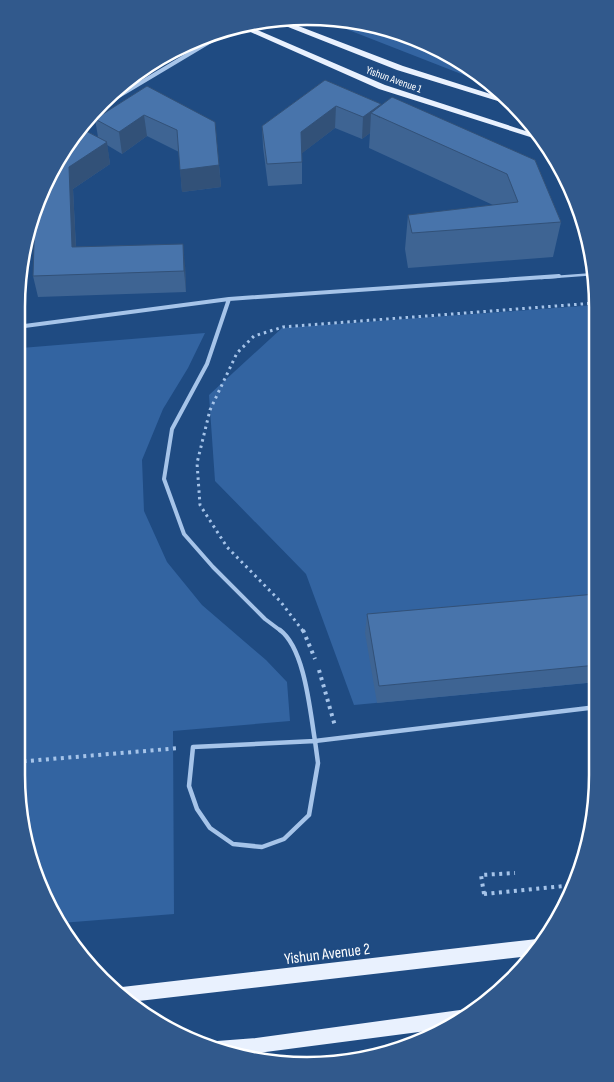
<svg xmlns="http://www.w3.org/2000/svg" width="614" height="1082" font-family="'Sofia Sans Condensed',sans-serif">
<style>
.green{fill:#3364a1}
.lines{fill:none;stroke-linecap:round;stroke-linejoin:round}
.path-far1{stroke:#a6c4e9;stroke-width:3;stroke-dasharray:2.5 4;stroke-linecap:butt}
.path{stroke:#a6c4e9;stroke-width:4;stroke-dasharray:3 4.5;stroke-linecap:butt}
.service-far2{stroke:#a6c4e9;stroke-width:2.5}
.service-far1{stroke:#a6c4e9;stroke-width:4}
.service{stroke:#a6c4e9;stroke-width:4.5}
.minor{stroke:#a6c4e9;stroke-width:4}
.primary{fill:#e9f1fe;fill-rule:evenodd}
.wall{fill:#3e6493}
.shaded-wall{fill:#325178}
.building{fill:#4874ab;stroke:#325178}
.labels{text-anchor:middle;stroke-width:4;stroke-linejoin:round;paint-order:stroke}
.far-street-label{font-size:11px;fill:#fff;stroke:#1f4b82}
.near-street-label{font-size:16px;fill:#fff;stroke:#1f4b82}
.rim{fill:none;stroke:#fff;stroke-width:2.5}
</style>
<rect width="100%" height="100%" fill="#1f4b82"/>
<path class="green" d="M345 19 453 55 492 86 323 20Z
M595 305 597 682 354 705 306 574 215 481 209 395 282 328Z
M205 333 188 368 163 409 142 460 144 511 167 562 202 605 266 660 287 682 290 721 173 731 174 914 61 923 32 868 16 775 17 412 21 348Z"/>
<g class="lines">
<path class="path-far1" d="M303 631 280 601 227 547 200 505 197 463 210 410 237 353 254 336 283 327 595 303"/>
<path class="path" d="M303 630 315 659
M319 670 335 726
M16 762 180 748
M484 894 575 885
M484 894 481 875 515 873"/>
<path class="service-far2" d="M541 278 595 274"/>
<path class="service-far1" d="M229 299 207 364 172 429 164 479 184 534 213 567 265 619 281 631
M17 327 229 299 559 276"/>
<path class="service" d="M280 630C305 649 310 711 315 741
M315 741 318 763 309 815 284 839 262 847 233 844 210 828 197 809 189 786 193 747Z
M315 741 597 707
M250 1058 254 1050"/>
<path class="minor" d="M129 78 139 72
M107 103 236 26"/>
<path class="primary" d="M288 22 403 66 512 101 517 107 397 70 278 23Z
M246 25 385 85 541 136 546 142 379 89 237 26Z
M537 939 542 941 530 956 130 1002 116 989 122 987Z
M460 1010 466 1014 442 1029 234 1056 210 1046 211 1043 217 1041 256 1038Z"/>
</g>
<path class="wall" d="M325 80 381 104V106L535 160 561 222 553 257 408 268 405 249 408 215 493 205 369 148 370 133 362 139 335 128 302 153V184L268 186 263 147 262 126Z
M147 86 219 165 221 187 182 192 179 152 147 136 122 154 107 145 110 164 73 189 76 247 185 265 186 292 38 297 33 276 84 130 98 137 95 119Z
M596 594 597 682 377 703 365 633 367 614Z"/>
<path class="shaded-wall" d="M381 104 380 118 371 113 370 133 362 139 363 117Z
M336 106 335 128 301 154V132Z
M144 115 147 136 122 154 119 132Z
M107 142 110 164 73 189 77 269 72 247 69 167Z
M219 165 221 187 182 192 180 170Z
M183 244 185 265 186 292 184 271Z"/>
<path class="building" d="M325 80 381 104 363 117 336 106 301 132 302 162 267 164 262 126Z
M147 86 215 122 219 165 180 170 177 130 144 115 119 132 95 119Z
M392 97 535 160 561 222 412 233 408 215 518 202 507 174 371 113Z
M84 130 107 142 69 167 72 247 183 244 184 271 33 276 35 211 55 161 82 131Z
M596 594 597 665 379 686 367 614Z"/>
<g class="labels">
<g class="far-street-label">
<text transform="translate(394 79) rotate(20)" y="4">Yishun Avenue 1</text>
</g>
<g class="near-street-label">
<text transform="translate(327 953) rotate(-7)" y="6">Yishun Avenue 2</text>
</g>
</g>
<path d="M0 0H614V1082H0ZM307 25H307A282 282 0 0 1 589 307V775A282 282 0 0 1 307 1057H307A282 282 0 0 1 25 775V307A282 282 0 0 1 307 25Z" fill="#31598c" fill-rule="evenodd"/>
<path class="rim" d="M307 25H307A282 282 0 0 1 589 307V775A282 282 0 0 1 307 1057H307A282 282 0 0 1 25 775V307A282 282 0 0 1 307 25Z"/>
</svg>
